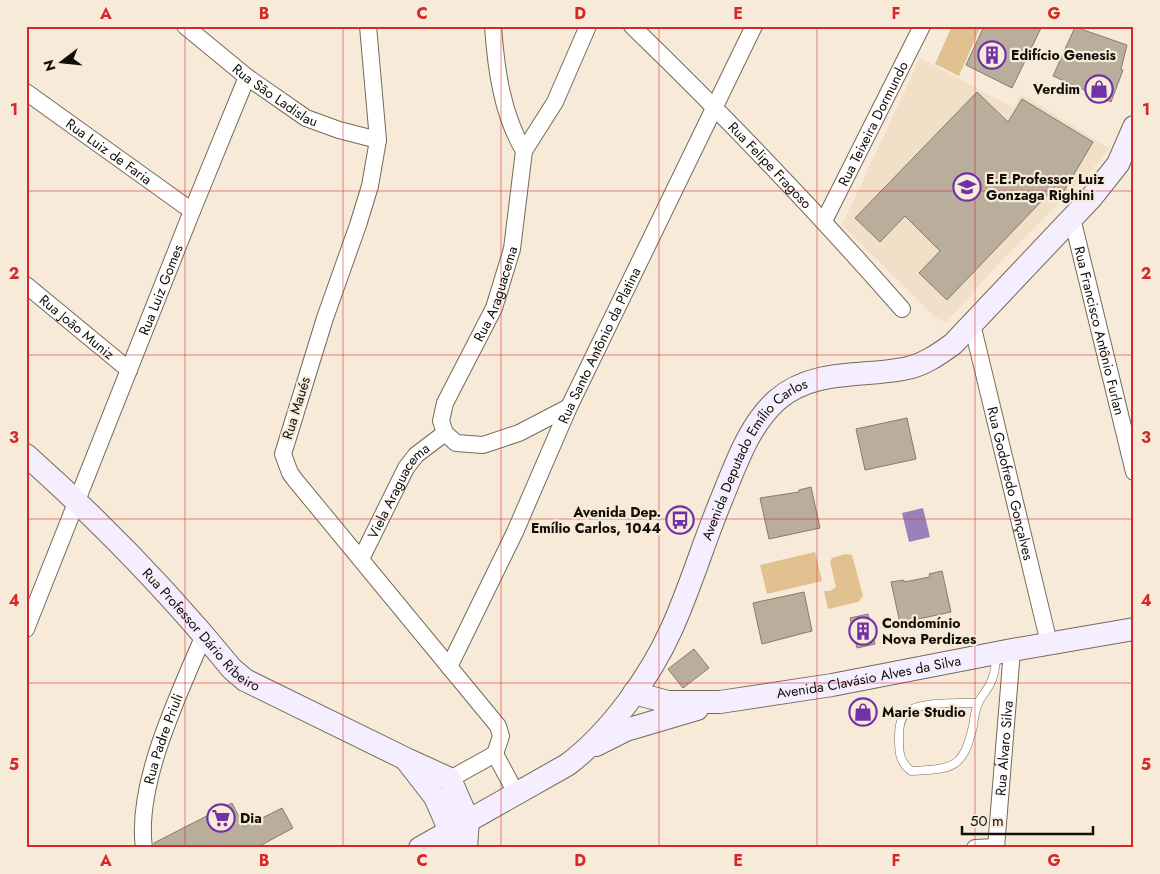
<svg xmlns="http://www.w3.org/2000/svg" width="1160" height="874" font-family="Jost,sans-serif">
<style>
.built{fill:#f1e0c7}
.green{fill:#e1c18f}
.water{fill:#9c81b9}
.building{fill:#b9ad9c;stroke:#867b6a}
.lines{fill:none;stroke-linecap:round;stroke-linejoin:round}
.lane-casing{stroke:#756a5a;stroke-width:9}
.street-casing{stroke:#756a5a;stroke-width:18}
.secondary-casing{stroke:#756a5a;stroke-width:24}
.lane{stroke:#fff;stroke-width:8}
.street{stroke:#fff;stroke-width:16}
.secondary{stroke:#f5eefe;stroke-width:22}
.grid{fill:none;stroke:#d62828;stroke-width:1;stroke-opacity:0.55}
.labels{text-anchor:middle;stroke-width:4.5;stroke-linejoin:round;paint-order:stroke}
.poi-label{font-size:14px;font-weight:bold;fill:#120e08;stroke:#f7ead8;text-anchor:start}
.street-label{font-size:14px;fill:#120e08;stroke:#f7ead8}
.neatline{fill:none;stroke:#d62828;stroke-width:2}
.grid-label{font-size:16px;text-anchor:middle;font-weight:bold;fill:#d62828}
</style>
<rect width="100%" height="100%" fill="#f7ead8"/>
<path class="built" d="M920 58 1014 108 1021 94 1109 148 1101 160 992 271 947 322 936 318 842 225Z"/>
<path class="green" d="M952 26H981L959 76 935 64Z
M815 552 822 581 767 594 760 565Z
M845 554 852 555 863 596 858 602 828 609 824 591H830L836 587 830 562 832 558Z"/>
<path class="water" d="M923 508 930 537 909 542 902 513Z"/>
<path class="building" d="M984 26H1042L1012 88 966 65Z
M1075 27 1127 45 1121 69 1123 70 1111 102 1053 76Z
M977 92 1008 122 1022 99 1093 142 1064 191 1056 186 947 300 919 273 940 251 905 216 880 242 855 218Z
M907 418 916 459 865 470 856 429Z
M811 487 820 528 769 539 760 498 799 492V490Z
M942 571 951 612 900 623 891 582 904 580V582L930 577 929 574Z
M804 592 812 631 762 644 753 603Z
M868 614 875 644 857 648 850 618Z
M694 649 709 668 683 688 668 669Z
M232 803 244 827 282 808 293 828 256 848H154V843Z"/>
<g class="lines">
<g class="lane-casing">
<path id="lane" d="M978 703C961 703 916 701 905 714 899 721 899 731 899 740 899 754 900 762 911 771 953 769 963 769 973 726 974 719 975 710 978 704 980 697 987 691 990 684 995 675 996 665 996 654"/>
</g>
<g class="street-casing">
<g id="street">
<path id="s1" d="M185 26 247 77 306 118 339 130 378 140"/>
<path d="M368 26 378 140 370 186 358 225 325 318 283 454 290 473 296 481 498 726 501 736 495 754 450 779"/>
<path d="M493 26C496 69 502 114 524 151"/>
<path id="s2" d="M632 26C726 117 816 211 902 309"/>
<path id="s3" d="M26 92 192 211"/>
<path id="s4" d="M1072 218 1134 472"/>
<path id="s5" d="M824 221 922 26"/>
<path id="s6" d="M26 285 129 370"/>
<path id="s7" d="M972 324 1049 643"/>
<path id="s8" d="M569 407 519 433 483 445 456 443 445 433 441 421 445 403 494 308 512 249 524 151 555 102 588 26"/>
<path id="s9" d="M361 559 406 468 416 455 445 433"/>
<path id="s10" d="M26 629 192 211 247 77"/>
<path id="s11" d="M449 667 515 532 569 407 754 26"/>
<path d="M495 754 516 793"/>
<path id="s12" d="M144 848C135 784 179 694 204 635"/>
<path d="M975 848 996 847"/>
<path id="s13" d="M996 848 1012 650"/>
</g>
</g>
<g class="secondary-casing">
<g id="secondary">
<path id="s14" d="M26 455C100 521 169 592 232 669L245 680 406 759 450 779 468 820 466 848"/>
<path id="s15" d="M634 693 668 702H720L832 685 1012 650 1134 629"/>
<path d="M596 745 626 730 697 709"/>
<path d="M407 761 435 797 456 845"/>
<path id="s16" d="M420 848 567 765C610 733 650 677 672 628 691 586 704 541 722 498 736 464 749 425 777 400 812 369 861 377 903 369 922 366 938 355 953 344L1091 198 1118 164 1134 127"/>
</g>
</g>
<use href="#lane" class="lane"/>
<use href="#street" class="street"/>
<use href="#secondary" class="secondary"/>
</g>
<path class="grid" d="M185 26V848M343 26V848M501 26V848M659 26V848M817 26V848M975 26V848M26 191H1134M26 355H1134M26 519H1134M26 683H1134"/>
<defs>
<g id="building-ring" transform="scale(1.4375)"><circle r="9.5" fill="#f7ead8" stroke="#7232a7" stroke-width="1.5"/><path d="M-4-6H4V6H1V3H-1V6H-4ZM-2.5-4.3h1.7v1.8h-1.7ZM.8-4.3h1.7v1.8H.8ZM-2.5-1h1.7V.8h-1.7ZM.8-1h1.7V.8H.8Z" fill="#7232a7"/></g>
<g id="shop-ring" transform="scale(1.4375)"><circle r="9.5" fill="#f7ead8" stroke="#7232a7" stroke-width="1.5"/><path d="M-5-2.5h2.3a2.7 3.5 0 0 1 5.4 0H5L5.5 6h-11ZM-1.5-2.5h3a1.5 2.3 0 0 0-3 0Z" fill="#7232a7"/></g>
<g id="school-ring" transform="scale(1.4375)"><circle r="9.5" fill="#f7ead8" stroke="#7232a7" stroke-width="1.5"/><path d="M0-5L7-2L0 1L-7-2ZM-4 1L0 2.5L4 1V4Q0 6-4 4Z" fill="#7232a7"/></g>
<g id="bus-ring" transform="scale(1.4375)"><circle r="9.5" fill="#f7ead8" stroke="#7232a7" stroke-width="1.5"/><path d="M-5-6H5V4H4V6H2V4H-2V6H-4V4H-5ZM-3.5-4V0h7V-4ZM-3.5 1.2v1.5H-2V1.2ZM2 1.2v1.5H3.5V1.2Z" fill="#7232a7"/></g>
<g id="supermarket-ring" transform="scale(1.4375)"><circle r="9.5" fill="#f7ead8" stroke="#7232a7" stroke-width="1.5"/><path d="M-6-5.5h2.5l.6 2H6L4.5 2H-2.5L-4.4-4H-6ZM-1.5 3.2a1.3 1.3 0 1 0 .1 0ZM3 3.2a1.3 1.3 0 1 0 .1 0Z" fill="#7232a7"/></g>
</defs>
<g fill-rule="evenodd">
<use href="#building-ring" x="992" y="55"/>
<use href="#shop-ring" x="1099" y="89"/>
<use href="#school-ring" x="967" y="187"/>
<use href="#bus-ring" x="680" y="520"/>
<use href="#building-ring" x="863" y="631"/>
<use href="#shop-ring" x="863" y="712"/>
<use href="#supermarket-ring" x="221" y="818"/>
</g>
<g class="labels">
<g class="poi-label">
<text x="1011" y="60">Edifício Genesis</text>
<text x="1080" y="94" text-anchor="end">Verdim</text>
<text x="986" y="184">E.E.Professor Luiz<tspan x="986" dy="16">Gonzaga Righini</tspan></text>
<text x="661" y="517" text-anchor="end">Avenida Dep.<tspan x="661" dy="16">Emílio Carlos, 1044</tspan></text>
<text x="882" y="628">Condomínio<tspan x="882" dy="16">Nova Perdizes</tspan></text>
<text x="882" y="717">Marie Studio</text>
<text x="240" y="823">Dia</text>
</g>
<g class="street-label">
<text dy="5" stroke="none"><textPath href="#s1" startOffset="114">Rua São Ladislau</textPath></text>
<text dy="5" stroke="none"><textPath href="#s5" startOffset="109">Rua Teixeira Dormundo</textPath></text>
<text dy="5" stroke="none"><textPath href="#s3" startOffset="102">Rua Luiz de Faria</textPath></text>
<text dy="5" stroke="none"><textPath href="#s2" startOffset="196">Rua Felipe Fragoso</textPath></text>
<text dy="5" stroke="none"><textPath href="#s10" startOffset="365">Rua Luiz Gomes</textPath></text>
<text dy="5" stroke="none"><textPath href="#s8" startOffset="288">Rua Araguacema</textPath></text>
<text dy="5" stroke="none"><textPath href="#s6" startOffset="66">Rua João Muniz</textPath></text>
<text dy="5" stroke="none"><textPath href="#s4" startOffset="116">Rua Francisco Antônio Furlan</textPath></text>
<text dy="5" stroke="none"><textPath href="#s11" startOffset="355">Rua Santo Antônio da Platina</textPath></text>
<text transform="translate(296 408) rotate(-73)" y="5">Rua Maués</text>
<text dy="5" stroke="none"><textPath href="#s16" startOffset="534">Avenida Deputado Emílio Carlos</textPath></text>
<text dy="5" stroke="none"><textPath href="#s7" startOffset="164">Rua Godofredo Gonçalves</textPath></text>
<text dy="5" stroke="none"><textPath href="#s9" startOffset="78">Viela Araguacema</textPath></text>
<text dy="5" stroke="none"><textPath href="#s14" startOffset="248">Rua Professor Dário Ribeiro</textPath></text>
<text dy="5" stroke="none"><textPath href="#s15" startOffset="238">Avenida Clavásio Alves da Silva</textPath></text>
<text dy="5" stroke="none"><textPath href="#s12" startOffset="112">Rua Padre Priuli</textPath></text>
<text dy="5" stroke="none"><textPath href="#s13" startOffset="100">Rua Álvaro Silva</textPath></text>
</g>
</g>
<rect width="1160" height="874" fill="none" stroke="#f7ead8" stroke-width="55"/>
<g transform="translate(62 62) rotate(254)" stroke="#f7ead8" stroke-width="4" paint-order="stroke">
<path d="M0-4L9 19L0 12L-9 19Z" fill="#120e08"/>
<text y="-8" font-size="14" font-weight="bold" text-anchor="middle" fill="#120e08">N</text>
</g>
<path d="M962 826v8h131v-8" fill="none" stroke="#120e08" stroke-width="2.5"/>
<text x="970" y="826" font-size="15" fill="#120e08" stroke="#f7ead8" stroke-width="4" paint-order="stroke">50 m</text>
<rect x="28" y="28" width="1104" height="818" class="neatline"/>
<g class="grid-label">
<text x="106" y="19">A</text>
<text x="264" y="19">B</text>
<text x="422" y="19">C</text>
<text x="580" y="19">D</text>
<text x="738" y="19">E</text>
<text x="896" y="19">F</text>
<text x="1054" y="19">G</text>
<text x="14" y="115">1</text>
<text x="1146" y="115">1</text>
<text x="14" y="279">2</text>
<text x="1146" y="279">2</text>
<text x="14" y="443">3</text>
<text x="1146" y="443">3</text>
<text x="14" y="606">4</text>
<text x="1146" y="606">4</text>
<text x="14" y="770">5</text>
<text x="1146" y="770">5</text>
<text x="106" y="866">A</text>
<text x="264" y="866">B</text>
<text x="422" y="866">C</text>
<text x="580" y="866">D</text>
<text x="738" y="866">E</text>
<text x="896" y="866">F</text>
<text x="1054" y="866">G</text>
</g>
</svg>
